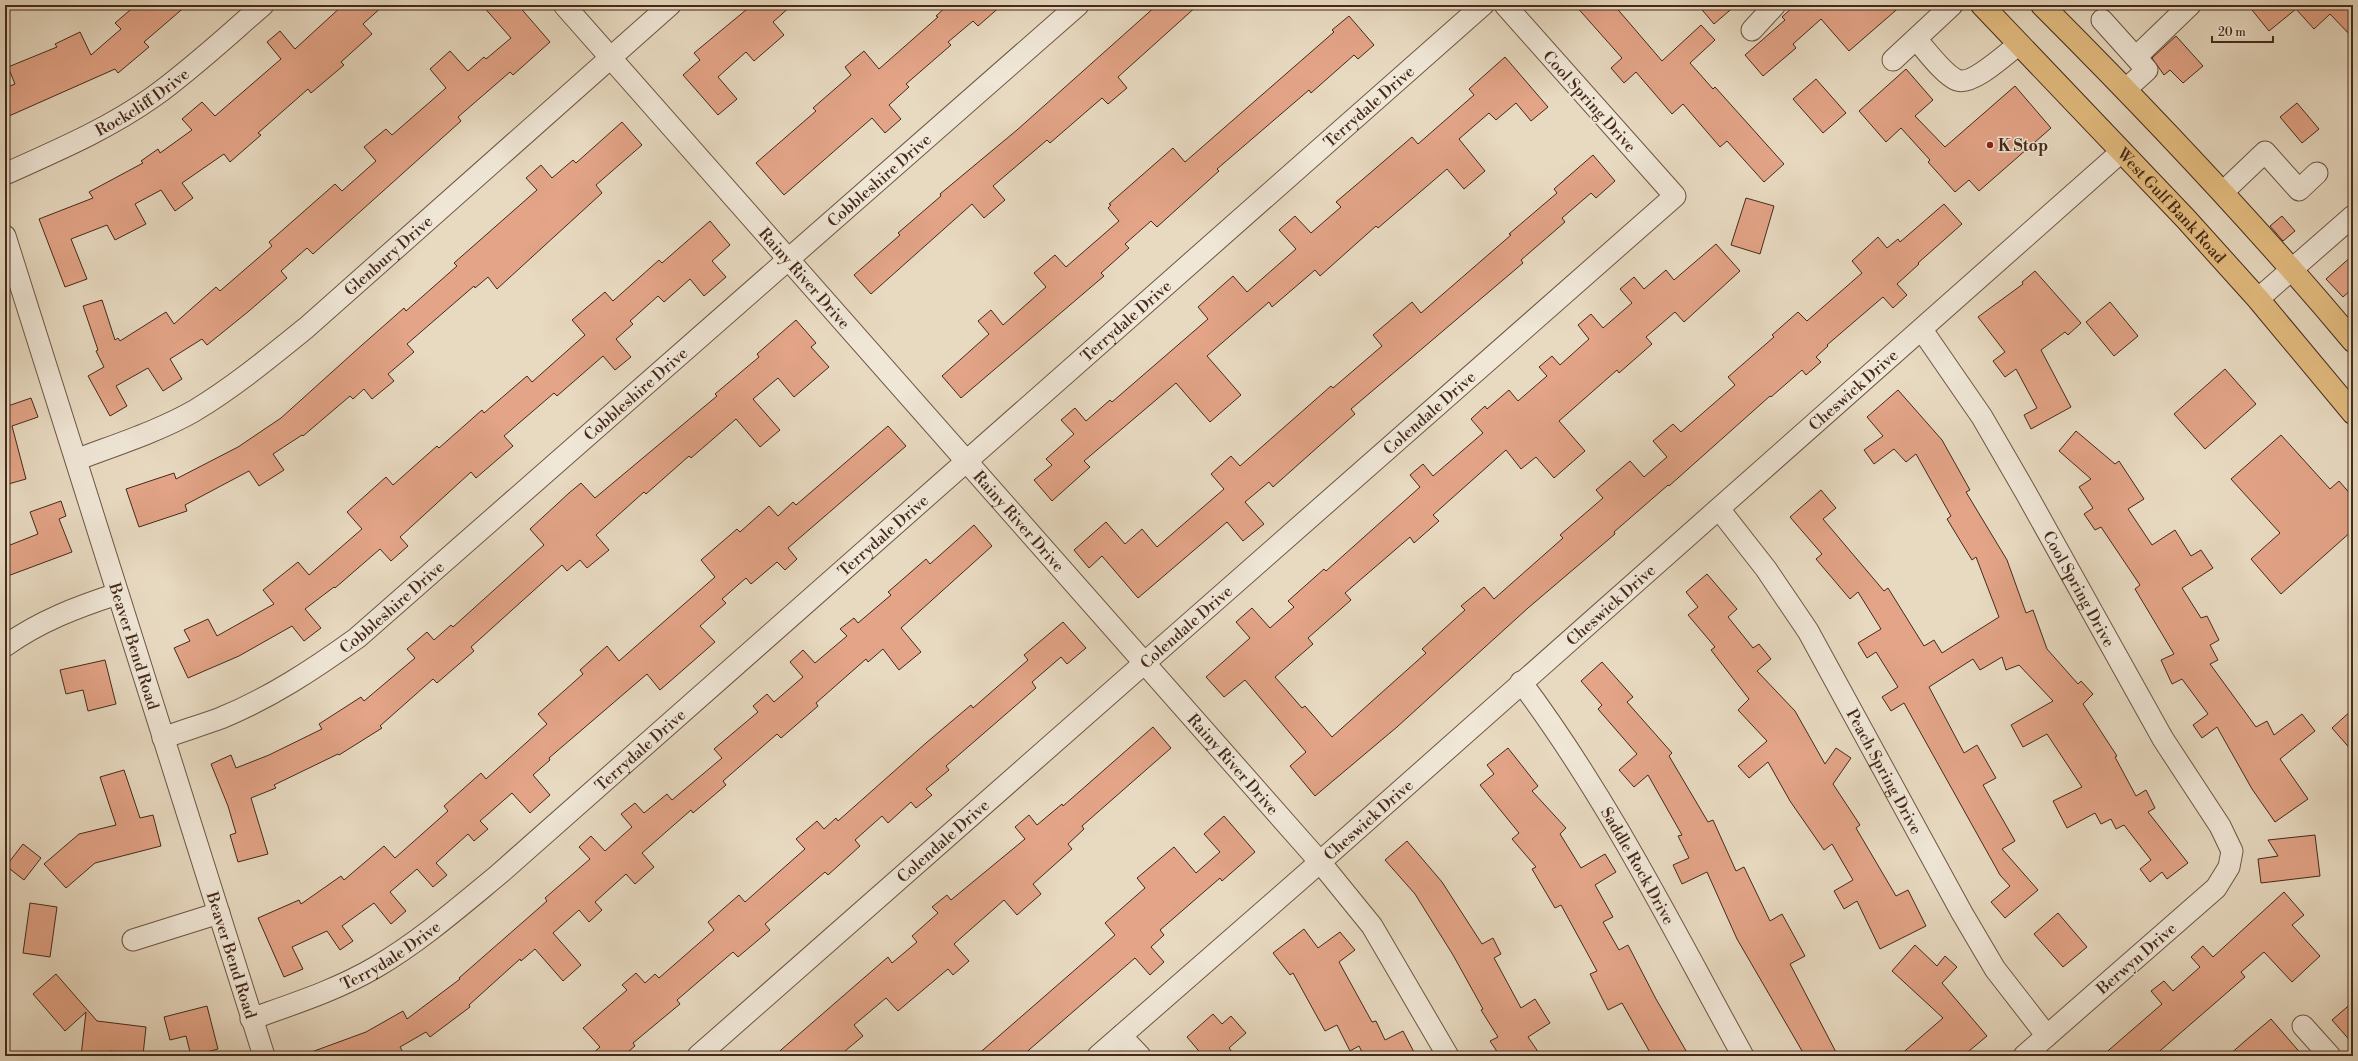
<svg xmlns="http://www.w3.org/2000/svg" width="2358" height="1061" font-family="'Libre Bodoni',serif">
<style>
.building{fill:#e3a487;stroke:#452a1a}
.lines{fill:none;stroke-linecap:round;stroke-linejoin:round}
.minor-casing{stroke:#6e5644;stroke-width:23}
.major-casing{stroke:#452a1a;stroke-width:24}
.minor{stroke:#f0e7d7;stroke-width:21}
.major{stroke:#e4bd80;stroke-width:22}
.poi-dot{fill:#8f2418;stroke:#f0e7d7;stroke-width:1.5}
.labels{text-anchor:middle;stroke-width:3;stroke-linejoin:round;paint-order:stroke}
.street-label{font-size:16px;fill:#452a1a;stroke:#f0e7d7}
.poi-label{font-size:16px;font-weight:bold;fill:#452a1a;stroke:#f0e7d7;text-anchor:start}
</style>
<rect width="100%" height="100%" fill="#e8dac1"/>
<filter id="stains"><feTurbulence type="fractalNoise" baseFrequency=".005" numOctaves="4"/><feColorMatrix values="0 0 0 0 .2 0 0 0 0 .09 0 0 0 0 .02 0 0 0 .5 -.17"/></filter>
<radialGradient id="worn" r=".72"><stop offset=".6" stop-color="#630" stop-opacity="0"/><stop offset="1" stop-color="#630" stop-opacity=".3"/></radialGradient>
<path class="building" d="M136 5H187L144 42 149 47 118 73 115 69 9 116 5 106V88L15 84 8 67 57 47 55 44 80 32 91 55 121 29 115 23Z
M343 5H384L363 24 372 34 341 62 344 65 311 93 308 89 258 133 261 135 230 162 224 154 182 183 193 198 175 211 161 190 135 204 146 224 115 240 107 225 71 239 87 279 65 287 39 219 93 198 89 192 143 163 141 161 158 149 160 153 192 130 182 119 202 102 215 116 281 59 267 42 280 31 295 49Z
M482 5H518L550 42 513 75 510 72 458 117 461 121 313 254 307 248 281 271 287 278 249 311 207 345 202 339 170 359 182 379 163 391 148 368 116 386 127 406 110 416 88 376 104 367 96 351 98 350 83 306 102 300 115 340 118 338 120 341 166 312 174 324 216 287 220 291 272 246 269 242 335 184 342 191 376 161 364 147 386 129 392 135 446 88 430 69 450 51 468 71 484 57 486 59 511 38Z
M752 5H792L773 22 784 35 754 61 746 52 718 77 737 99 718 115 683 75 700 60 694 53Z
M948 5H1002L978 26 973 21 948 42 951 45 906 84 909 87 889 105 901 119 885 133 872 118 784 195 756 163 816 111 813 108 851 75 845 67 864 51 879 69 938 17 936 16Z
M1157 5H1198L1118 77 1127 88 1108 104 1102 98 1050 143 1047 140 993 186 1005 200 984 218 972 204 871 294 854 275 900 235 898 233 941 196 940 194 1017 130Z
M1575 5H1614L1662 61 1701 25 1715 40 1690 63 1713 89 1715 87 1784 164 1764 182 1727 141 1720 147 1683 104 1672 114 1636 72 1624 83 1611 68 1622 58Z
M1698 5H1736L1714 24Z
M1795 5H1902L1849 51 1821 19 1793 44 1796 48 1763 76 1745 55 1785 20 1782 17Z
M2248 5H2353V38L2330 14 2314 29 2296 9 2269 31Z
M1349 16 1374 45 1358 59 1354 55 1311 93 1309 90 1217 169 1219 171 1157 227 1151 221 1125 244 1129 248 1101 273 1104 276 961 398 942 376 989 334 978 321 991 310 1003 325 1046 287 1034 273 1055 255 1066 267 1119 221 1108 208 1111 205 1109 204 1173 148 1185 162 1334 32 1332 30Z
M2176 36 2203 66 2183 83 2170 70 2164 75 2152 58Z
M1505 57 1548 107 1531 121 1516 103 1496 120 1489 113 1459 139 1485 171 1464 189 1447 169 1378 228 1376 226 1320 276 1315 270 1272 307 1269 302 1207 356 1241 395 1210 422 1176 383 1084 461 1090 467 1052 501 1034 480 1052 465 1046 459 1074 434 1061 420 1075 408 1086 421 1110 400 1112 402 1208 319 1198 307 1233 276 1247 292 1296 249 1279 230 1295 216 1311 233 1341 207 1336 202 1369 174 1412 137 1418 144 1474 95 1469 89Z
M1906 69 1933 100 1915 116 1945 147 2015 86 2051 128 1979 191 1969 180 1955 192 1928 162 1930 160 1901 128 1886 142 1859 111Z
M1816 79 1846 113 1823 133 1793 99Z
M2297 103 2319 129 2302 143 2280 117Z
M622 122 642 145 596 185 602 193 497 289 488 277 475 288 474 286 407 344 414 352 388 374 394 381 372 399 364 389 353 399 350 396 303 436 302 435 273 454 284 470 259 486 249 471 185 505 187 511 139 527 126 489 174 473 176 479 238 447 281 418 362 345 404 308 406 311 457 266 454 263 537 190 526 178 541 165 552 178 573 160 576 163Z
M1593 155 1615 181 1596 198 1591 193 1562 218 1565 222 1521 260 1523 263 1351 409 1355 414 1310 454 1273 487 1269 482 1245 502 1264 524 1243 541 1227 522 1138 598 1102 556 1089 568 1074 550 1106 522 1125 544 1142 529 1157 547 1224 489 1211 474 1231 456 1240 466 1331 386 1333 388 1382 346 1373 335 1412 302 1421 313 1511 235 1509 234 1557 193 1554 189Z
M1746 198 1774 206 1760 254 1731 245Z
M1944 204 1962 224 1918 263 1919 264 1897 284 1907 295 1893 308 1883 297 1827 345 1828 346 1816 357 1821 362 1806 375 1802 370 1771 397 1770 396 1669 486 1668 485 1614 532 1615 534 1528 608 1397 727 1315 796 1290 766 1306 752 1245 680 1224 697 1206 677 1250 638 1236 622 1252 608 1270 628 1294 607 1288 601 1324 569 1326 571 1420 487 1410 475 1423 464 1433 476 1483 433 1471 419 1485 406 1487 409 1509 390 1518 401 1547 376 1539 367 1552 356 1560 365 1589 339 1578 325 1591 314 1603 328 1632 303 1620 289 1634 277 1644 289 1666 270 1674 280 1716 244 1740 271 1684 322 1675 312 1646 337 1652 344 1619 373 1617 370 1559 421 1585 451 1554 478 1536 457 1521 469 1506 450 1433 515 1439 521 1414 543 1410 537 1345 593 1351 600 1308 638 1313 644 1275 677 1302 708 1305 706 1332 737 1426 653 1422 649 1465 610 1461 606 1484 587 1494 599 1563 538 1560 535 1603 498 1596 490 1630 461 1644 477 1667 457 1653 441 1673 424 1681 432 1735 385 1728 377 1774 337 1772 335 1798 312 1807 321 1862 273 1852 261 1878 237 1887 248 1898 239 1900 242Z
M2282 216 2295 231 2283 241 2270 226Z
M710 221 730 245 712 261 726 277 704 296 690 279 664 302 658 296 630 321 633 324 616 339 631 357 615 370 603 356 557 396 554 393 504 436 513 446 476 478 471 472 400 537 408 546 391 561 380 549 335 588 334 587 305 609 321 628 304 641 292 626 239 656 188 678 174 648 190 641 184 630 208 619 217 636 274 604 263 590 298 562 309 575 362 529 347 512 386 477 393 485 437 446 439 448 482 410 484 413 527 376 532 382 585 335 572 320 605 292 613 301 659 260 662 263Z
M2353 255V288L2343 297 2326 279Z
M2035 271 2081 323 2068 335 2065 332 2041 350 2071 407 2031 429 2024 415 2037 408 2016 369 2005 377 1993 361 2005 352 1978 317 2023 284 2022 282Z
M2110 302 2138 336 2114 356 2086 322Z
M796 320 816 343 811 347 829 367 794 397 778 378 753 399 780 430 760 447 736 419 691 458 689 456 646 494 644 492 596 535 609 550 587 568 580 560 567 571 562 565 471 647 474 651 437 683 433 679 380 726 382 728 339 755 338 754 274 785 276 788 251 798 268 854 238 862 230 835 236 833 228 806 211 764 231 755 236 768 269 755 322 729 319 724 361 697 364 701 415 658 407 649 427 632 434 640 451 625 453 627 544 545 530 529 569 493 581 483 595 498 717 396 715 394 759 357 757 354Z
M2225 369 2256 404 2205 449 2174 414Z
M1898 390 1942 440 1970 490 1966 492 2007 560 2026 613 2033 610 2047 649 2078 684 2081 681 2093 694 2083 704 2117 756 2115 757 2136 796 2146 790 2155 808 2148 812 2188 863 2167 879 2162 872 2150 882 2140 869 2151 860 2124 825 2116 829 2111 819 2101 824 2095 813 2067 828 2053 801 2082 787 2047 734 2023 747 2011 725 2053 701 2019 665 2006 670 2002 657 1980 670 1973 659 1929 687 1964 753 1977 745 1996 778 1983 785 2015 841 2002 849 2038 890 2005 918 1991 902 2010 886 2000 875 1904 703 1891 711 1882 697 1898 687 1876 652 1867 658 1858 643 1881 629 1858 592 1850 599 1816 559 1822 554 1790 517 1821 490 1836 508 1823 519 1884 591 1888 588 1924 646 1934 640 1942 653 1999 617 1976 557 1972 560 1947 519 1951 516 1916 454 1906 462 1894 449 1874 464 1864 450 1883 436 1867 417Z
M31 398 38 417 12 426 26 479 5 485V407Z
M888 426 906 446 788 548 797 559 785 570 777 562 751 584 746 578 722 599 726 603 700 626 715 642 660 690 647 674 549 758 550 760 533 775 550 795 530 813 512 793 480 821 488 829 474 841 468 834 436 863 447 875 433 887 417 869 390 892 406 911 391 924 374 903 342 926 353 941 340 950 327 931 292 947 303 969 284 977 258 918 299 900 301 904 341 876 344 880 384 846 395 858 448 811 444 806 481 773 486 779 547 724 538 714 583 674 580 670 607 646 619 661 715 577 701 560 737 529 740 532 769 506 778 516 793 502 796 505Z
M2076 431 2115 464 2119 461 2144 499 2128 509 2152 545 2175 530 2191 556 2201 550 2213 568 2182 588 2201 618 2207 616 2219 640 2210 645 2218 660 2210 664 2256 727 2267 721 2274 735 2302 714 2315 731 2280 759 2308 799 2275 822 2252 789 2217 727 2202 738 2193 725 2208 714 2182 679 2172 684 2161 660 2174 654 2135 589 2140 585 2101 527 2095 530 2084 514 2093 508 2079 487 2091 479 2059 451Z
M2281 435 2330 489 2339 481 2353 497V530L2281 594 2251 559 2280 533 2231 479Z
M61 501 66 516 59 519 72 552 5 577V547L38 534 30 512Z
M974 525 992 546 901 628 921 652 899 670 883 649 868 662 866 659 816 703 818 706 781 738 777 734 723 781 726 785 693 813 691 810 642 853 654 867 635 884 626 874 595 902 602 910 589 922 579 910 553 933 581 965 563 981 535 949 521 961 520 959 469 1005 470 1007 430 1037 426 1032 400 1047 405 1056H307L306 1054 366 1032 403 1011 407 1019 460 979 459 978 547 901 545 898 590 859 579 847 591 836 605 851 632 827 621 814 635 803 644 813 667 794 672 800 722 758 714 749 758 712 753 706 767 694 774 702 803 677 790 662 803 650 815 663 847 636 840 629 854 618 858 623 891 595 888 592 926 559 930 564Z
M1707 574 1737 609 1728 617 1753 648 1759 644 1771 659 1757 671 1795 711 1825 764 1836 748 1851 758 1833 784 1860 825 1856 828 1896 896 1908 890 1926 926 1880 949 1857 901 1844 909 1834 891 1853 880 1832 844 1824 850 1790 801 1768 762 1749 778 1738 766 1767 741 1738 710 1749 699 1711 650 1715 647 1688 615 1698 607 1686 592Z
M1063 622 1086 648 1067 664 1061 657 1032 682 1036 688 946 766 949 770 926 789 932 795 916 808 911 802 888 823 882 816 855 840 860 846 828 875 825 872 765 924 770 930 738 957 733 952 677 1000 680 1004 633 1043 635 1046 623 1056H590L600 1047 583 1028 627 990 622 985 636 973 645 983 655 974 659 978 714 930 708 922 739 895 745 902 805 849 796 839 817 821 824 829 836 818 838 821 926 743 971 705 973 708 1028 660 1024 655Z
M105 660 116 704 88 711 83 690 66 694 60 670Z
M1602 662 1633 697 1627 702 1672 753 1669 756 1708 822 1713 820 1736 871 1744 867 1770 921 1782 914 1805 956 1790 964 1838 1056H1805L1737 939 1707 872 1682 884 1673 865 1689 858 1678 836 1682 835 1648 775 1634 787 1619 770 1637 754 1598 709 1602 705 1581 681Z
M2353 709V752L2332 728Z
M1153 727 1171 748 1082 826 1084 829 1068 844 1072 849 1033 884 1041 894 1017 915 1004 900 954 944 969 961 953 975 948 969 898 1011 886 998 854 1025 863 1036 839 1056H774L888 957 892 963 917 942 912 936 938 913 932 907 947 895 951 900 1025 839 1015 827 1029 815 1037 825 1062 804 1063 806Z
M1508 748 1538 786 1532 791 1566 828 1560 834 1581 868 1605 854 1616 872 1595 885 1613 917 1603 922 1619 950 1628 945 1656 999 1689 1056H1652L1622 1003 1608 1010 1590 974 1597 971 1561 905 1555 908 1532 869 1536 867 1512 839 1519 833 1480 785 1494 774 1487 765Z
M124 770 140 818 153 815 161 846 95 863 66 888 44 864 79 834 116 825 100 777Z
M1224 816 1255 852 1222 881 1220 878 1160 930 1164 935 1151 947 1164 962 1150 975 1135 958 1022 1056H976L1115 935 1105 923 1145 888 1137 878 1174 847 1196 873 1220 852 1204 834Z
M2315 835 2320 876 2261 883 2258 859 2278 856 2268 840Z
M1407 841 1442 882 1482 944 1493 938 1501 954 1494 958 1521 1008 1535 999 1550 1023 1528 1037 1541 1056H1500L1490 1041 1498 1037 1481 1010 1483 1009 1453 955 1415 894 1385 860Z
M23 844 41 858 24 880 6 866Z
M2284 892 2304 915 2292 925 2320 956 2292 982 2264 952 2241 972 2245 977 2154 1056H2102L2162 1004 2151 991 2164 981 2173 991 2200 967 2191 957 2203 946 2213 957Z
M30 903 57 907 50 957 23 953Z
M2058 913 2087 947 2063 967 2034 934Z
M1304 929 1318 948 1340 932 1355 950 1339 962 1372 1022 1376 1021 1385 1040 1403 1031 1416 1056H1354L1362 1052 1359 1046 1350 1051 1337 1025 1325 1031 1293 973 1290 975 1273 953Z
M1915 945 1937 966 1945 956 1957 967 1942 983 1987 1036 1963 1056H1899L1943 1018 1892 971Z
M56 974 97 1021 146 1027 143 1055 110 1051 109 1056H81L86 1012 65 1031 33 994Z
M2353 1002V1044L2332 1020Z
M207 1006 218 1049 191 1056 186 1036 170 1040 164 1017Z
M1213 1014 1222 1024 1231 1016 1246 1033 1229 1048 1235 1056H1203L1187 1037Z
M2271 1019 2303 1056H2228L2245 1041Z"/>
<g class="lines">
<g class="minor-casing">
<g id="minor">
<path id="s1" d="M564 5 1320 862 1372 926 1448 1056"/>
<path d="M2102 20 2147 70 2126 89"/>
<path d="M1752 30 1775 5"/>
<path d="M1916 39C1926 50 1944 75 1957 80 1972 86 2006 54 2019 44"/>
<path d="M2136 57 2190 5"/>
<path d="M1893 60 1952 5"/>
<path id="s2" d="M5 174C56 151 108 129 153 97 192 69 227 36 263 5"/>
<path d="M2223 192 2265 152 2299 190 2317 173"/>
<path id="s3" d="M5 236 264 1056"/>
<path d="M2258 299 2353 216"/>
<path id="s4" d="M1922 330 1982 417 2026 493 2163 739 2220 826 2232 851 2229 867 2216 888 2024 1056"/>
<path id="s5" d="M76 460C115 445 157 432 194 411 234 387 270 357 306 328L670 5"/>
<path id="s6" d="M1719 509 1766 569 1808 631 1962 913 1995 969 2047 1036"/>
<path d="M5 646C40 621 77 607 117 594"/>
<path id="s7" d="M1521 682C1608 798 1673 929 1743 1056"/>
<path id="s8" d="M163 738C182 731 202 725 221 718 270 698 314 669 357 638L1078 5"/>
<path d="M133 940 219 913"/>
<path id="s9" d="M251 1019C293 1004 337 990 376 967 420 941 458 908 498 875L1483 5"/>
<path d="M2303 1026 2330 1056"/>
<path d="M1121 1036 1140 1056"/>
<path id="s10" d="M698 1056 1675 196 1505 5"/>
<path id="s11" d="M1098 1056 1320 862 2121 152"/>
</g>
</g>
<g class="major-casing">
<g id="major">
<path id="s12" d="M1982 5 2186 219 2258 299 2353 413"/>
<path d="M2042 5C2150 113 2255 224 2353 341"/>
</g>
</g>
<use href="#minor" class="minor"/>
<use href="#major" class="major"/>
</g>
<circle class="poi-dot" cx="1990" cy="145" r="4"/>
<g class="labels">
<g class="street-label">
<text dy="6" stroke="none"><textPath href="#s2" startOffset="155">Rockcliff Drive</textPath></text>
<text transform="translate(1590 101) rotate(48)" y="6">Cool Spring Drive</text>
<text dy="6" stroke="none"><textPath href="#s9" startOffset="1450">Terrydale Drive</textPath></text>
<text dy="6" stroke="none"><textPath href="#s8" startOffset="914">Cobbleshire Drive</textPath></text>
<text dy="6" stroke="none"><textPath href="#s12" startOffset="276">West Gulf Bank Road</textPath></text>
<text dy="6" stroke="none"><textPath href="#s5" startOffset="377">Glenbury Drive</textPath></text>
<text dy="6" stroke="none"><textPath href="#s1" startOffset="364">Rainy River Drive</textPath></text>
<text dy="6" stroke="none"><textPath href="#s9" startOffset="1126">Terrydale Drive</textPath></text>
<text dy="6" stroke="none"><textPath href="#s11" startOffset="1007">Cheswick Drive</textPath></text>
<text dy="6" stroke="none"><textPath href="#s8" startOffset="590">Cobbleshire Drive</textPath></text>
<text dy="6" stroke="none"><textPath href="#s10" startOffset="974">Colendale Drive</textPath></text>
<text dy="6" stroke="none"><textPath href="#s1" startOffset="688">Rainy River Drive</textPath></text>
<text dy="6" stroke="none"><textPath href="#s9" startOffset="802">Terrydale Drive</textPath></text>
<text dy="6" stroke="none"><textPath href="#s4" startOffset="303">Cool Spring Drive</textPath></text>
<text dy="6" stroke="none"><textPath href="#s11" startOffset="683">Cheswick Drive</textPath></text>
<text dy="6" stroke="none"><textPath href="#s8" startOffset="266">Cobbleshire Drive</textPath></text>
<text dy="6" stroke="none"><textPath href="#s10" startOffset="650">Colendale Drive</textPath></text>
<text dy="6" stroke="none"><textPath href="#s3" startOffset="430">Beaver Bend Road</textPath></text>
<text dy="6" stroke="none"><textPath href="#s9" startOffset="478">Terrydale Drive</textPath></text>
<text dy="6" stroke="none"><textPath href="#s1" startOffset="1012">Rainy River Drive</textPath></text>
<text dy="6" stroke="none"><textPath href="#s6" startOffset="311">Peach Spring Drive</textPath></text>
<text dy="6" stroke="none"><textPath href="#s11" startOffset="359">Cheswick Drive</textPath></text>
<text dy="6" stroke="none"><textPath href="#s10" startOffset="326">Colendale Drive</textPath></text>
<text dy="6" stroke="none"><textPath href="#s7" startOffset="218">Saddle Rock Drive</textPath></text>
<text dy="6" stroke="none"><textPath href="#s9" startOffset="154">Terrydale Drive</textPath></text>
<text dy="6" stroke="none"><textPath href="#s3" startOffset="754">Beaver Bend Road</textPath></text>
<text transform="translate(2136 958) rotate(-41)" y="6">Berwyn Drive</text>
</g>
<g class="poi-label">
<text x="1998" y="151">K Stop</text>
</g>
</g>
<rect width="2358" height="1061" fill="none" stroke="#e8dac1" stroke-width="20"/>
<rect x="6" y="6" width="2346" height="1049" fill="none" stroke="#452a1a" stroke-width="2"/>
<rect x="10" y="10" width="2338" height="1041" fill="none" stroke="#452a1a"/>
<path d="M2212 36v6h61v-6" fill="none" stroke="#452a1a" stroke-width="2"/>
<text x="2218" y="36" font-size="12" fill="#452a1a" stroke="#f0e7d7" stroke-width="3" paint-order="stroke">20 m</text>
<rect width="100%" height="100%" filter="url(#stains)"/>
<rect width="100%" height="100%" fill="url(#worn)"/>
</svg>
